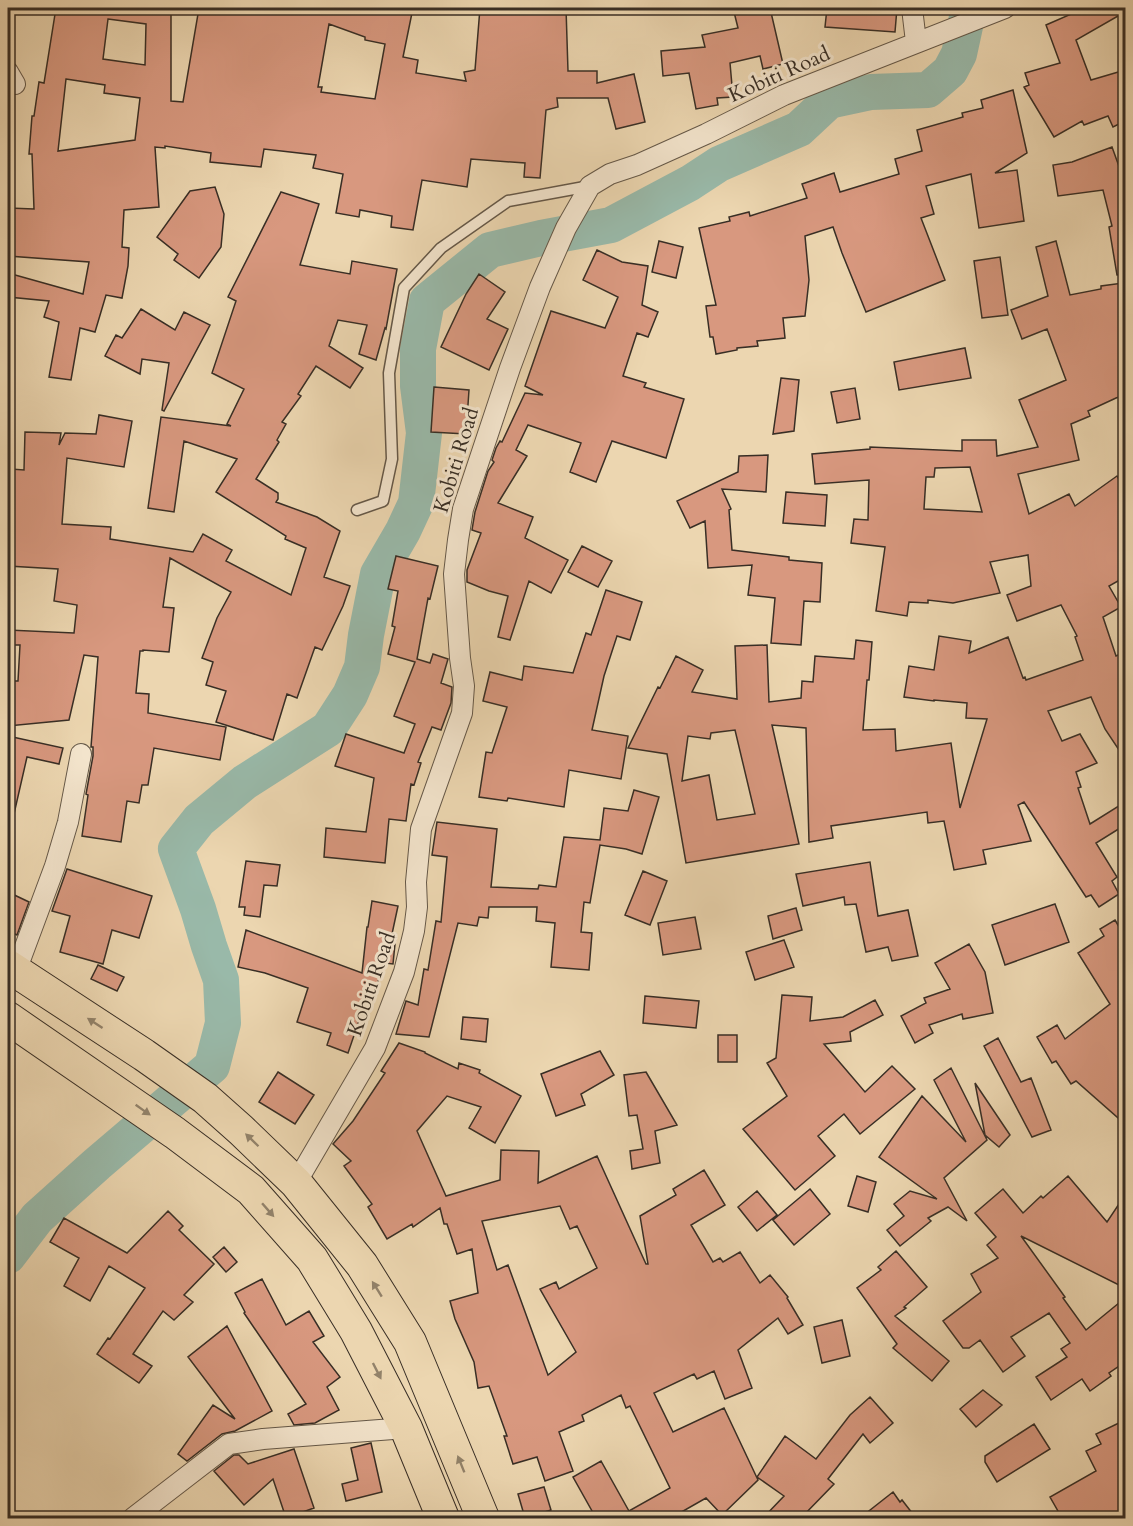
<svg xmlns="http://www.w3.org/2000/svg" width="1133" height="1526" font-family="Cardo,serif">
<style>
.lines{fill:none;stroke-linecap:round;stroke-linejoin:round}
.river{stroke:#99b9a9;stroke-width:36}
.building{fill:#d8987f;stroke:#382e25;stroke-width:1.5;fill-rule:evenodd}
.lane-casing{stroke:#655848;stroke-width:13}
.street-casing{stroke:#655848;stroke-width:22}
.primary-casing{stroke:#382e25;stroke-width:34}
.lane{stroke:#f3e4cc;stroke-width:10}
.street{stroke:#f3e4cc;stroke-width:20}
.primary{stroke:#ecd6b0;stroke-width:32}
.oneway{fill:#92826a}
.labels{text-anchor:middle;stroke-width:6;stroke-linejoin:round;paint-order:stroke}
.street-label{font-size:21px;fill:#382e25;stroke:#f3e4cc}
</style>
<rect width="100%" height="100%" fill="#ecd6b0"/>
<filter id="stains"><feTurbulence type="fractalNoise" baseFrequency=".00333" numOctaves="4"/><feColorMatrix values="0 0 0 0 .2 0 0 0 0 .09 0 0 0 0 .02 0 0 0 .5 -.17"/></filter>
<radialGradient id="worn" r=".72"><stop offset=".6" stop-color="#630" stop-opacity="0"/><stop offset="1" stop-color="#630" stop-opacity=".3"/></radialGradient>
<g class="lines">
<path class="river" d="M8 1256 37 1218 97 1164 212 1066 223 1023 221 980 209 946 198 909 176 849 199 820 245 782 328 729 350 695 362 667 366 635 378 574 403 531 416 503 424 433 418 386V349L427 301 490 250 541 238 611 225 690 183 719 164 799 129 829 101 871 92 928 90 950 71 959 54 969 8"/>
</g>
<path class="building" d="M56 8H171V101L183 102 199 8 224 12V8H413L403 57 418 60 416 73 466 81 464 72 475 70 480 8H566L568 71H597V83L634 74 645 122 616 129 608 98H557L558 107 546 110 540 178 524 177 525 163 471 159 467 187 422 180 413 230 391 227 392 216 360 210 359 217 336 213 343 174 313 168 316 155 264 149 261 167 210 162 211 153 165 146V148L155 147 159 207 124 210 122 247 129 248 128 266 122 298 106 295 95 332 80 328 71 380 49 377 59 322 44 317 49 301 8 297V273L83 294 89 262 8 256V221L9 208 34 209 32 154H29L32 116H34L39 82 44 83ZM108 19 146 24 145 65 103 59ZM329 24 365 37V40L385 44 375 99 321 92 322 87H318ZM66 79 105 85 104 93 140 98 135 140 58 151Z
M733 8H770L783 64 763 69 760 56 730 63 733 97 717 98 718 105 696 109 689 73 663 76 661 51 705 47 702 35 738 28Z
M827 8H897L895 32 825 27Z
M1074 8H1125V12L1076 40 1091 80 1125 70V121L1113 127 1108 116 1084 125 1082 121 1054 137 1024 87 1029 85 1025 73 1060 63 1046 25 1076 12Z
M1013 90 1027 153 995 173 1017 170 1024 221 979 228 971 174 926 186 934 214 921 218 945 280 866 312 842 253 833 227 805 236 809 280 805 316 783 318 785 338 757 341 758 346 737 348V350L716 354 713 337H710L706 306 716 305 699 228 730 221 729 217 749 212 750 216 807 198 802 184 834 173 840 192 899 174 895 159 922 151 917 130 963 117 962 113 983 108 981 100Z
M1112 147 1125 183V274L1117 275 1109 227 1112 226 1103 190 1058 196 1053 165 1072 162Z
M215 187 224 214 221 247 199 278 174 260 178 254 157 237 190 191Z
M281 192 319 204 300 265 350 274 352 261 397 269 386 329 385 328 376 360 359 354 367 325 338 320 329 346 363 368 350 388 316 366 298 394 301 396 282 422 286 424 277 440 279 442 256 479 278 493V499L276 502 317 517 340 531 324 577 350 586 343 606 322 650 315 647 297 698 287 694 273 740 216 722 226 691 206 685 213 662 202 658 217 618 231 592 170 558 163 607 174 608 169 652 143 650V651H140L136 693 149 694 148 713 226 727 220 760 154 748 148 785H142L139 803 127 801 121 842 82 836 88 795 86 794 93 756V747H91L98 657 84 655 69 720 8 726V681H18L20 645H8V630L74 633 77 605 54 601 58 569 8 566V490H9L11 469 24 470 25 432 61 433 59 445 65 433 96 434 99 415 132 421 124 467 67 458 62 524 111 527 110 539 193 552 203 534 232 550 226 561 291 595 306 548 285 539 286 536 216 492 237 459 184 441 174 512 148 508 161 417 231 426 227 424 244 389 212 373 236 301 228 297Z
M659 241 683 247 676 278 652 272Z
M1056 241 1070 295 1101 289V286L1123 283 1125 303V395L1116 398 1088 411 1090 416 1071 424 1079 460 1018 474 1029 514 1069 494 1075 506 1117 476 1125 490V577L1109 586 1121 607 1103 617 1116 656 1125 652V759L1105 729 1091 697 1048 711 1062 741 1080 734 1097 763 1076 772 1081 787 1078 788 1090 824 1125 802V825L1096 843 1117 877 1112 881 1119 894 1099 907 1091 895 1086 897 1024 802 1018 805 1031 841 983 850 986 864 954 870 944 821 928 823 927 812 831 826 833 838 809 842 806 728 772 725 799 844 686 863 667 754 628 748 658 687 660 688 676 656 703 670 692 692 737 699 735 646 767 645 769 702 801 698 802 681 813 682 815 656 854 659 856 640 872 642 869 680H867L863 730 895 729 896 751 951 743 960 808 987 719 966 718 967 703 934 700V701L904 697 909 666 934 670 939 636 971 641 969 653 1008 637 1023 678 1025 677 1026 680 1083 660 1075 637 1077 636 1061 605 1017 621 1007 595 1031 586 1028 555 990 562 1000 593 953 603 928 600V603L909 602 907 616 876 611 885 547 851 543 854 519 868 520 869 480 815 484 812 454 870 449V447L962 451V440H996L997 456 1038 447 1019 400 1066 380 1047 329 1022 339 1011 310 1048 296 1036 247ZM970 467 982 512 924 509 926 477H934L935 468ZM735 730 755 814 717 820 709 775 682 781 688 736 710 739 711 733Z
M597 250 622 262 648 266 642 305 658 312 648 337 637 333 623 376 646 383 644 387 684 399 666 458 612 441 596 482 570 472 581 443 528 425 516 450 527 456 498 503 533 517 525 538 568 560 551 593 529 581 510 640 498 637 508 596 489 591 467 582V570L481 533 472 530 475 512 488 471 494 462 492 460 496 448 500 441 502 442 525 393 543 395 525 386 551 311 605 328 618 297 583 280Z
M1000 257 1008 315 982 318 974 261Z
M479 274 505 292 487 319 508 329 489 370 441 347 466 294Z
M141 309 175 330 184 312 210 325 164 411 162 410 169 363 142 359 140 374 105 356 116 335 122 338Z
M965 348 971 378 899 390 894 362Z
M781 378 799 380 794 431 773 434Z
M434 387 469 390 466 434 431 432Z
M855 388 860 419 837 423 831 392Z
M768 455 766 492 722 489 731 509 729 510 732 550 789 557V560L822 563 820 602 804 601 801 645 771 643 775 598 748 595 752 565 708 568 705 521 690 528 677 501 738 472 739 456Z
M786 492 827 495 825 526 783 523Z
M582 546 612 561 598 587 568 572Z
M396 556 438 566 430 599 428 598 417 659 430 663 433 654 448 659 441 683 452 687 451 703 441 730 432 727 418 762 421 763 414 785 411 784 406 821 389 819 385 863 324 857 326 828 366 832 374 778 335 766 346 734 404 753 415 724 394 716 415 662 388 654 395 627 392 626 398 591 388 589Z
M606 590 642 602 630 640 617 636 604 676 592 730 628 736 621 779 569 770 564 807 508 798 507 801 479 797 486 752 492 753 507 707 483 701 490 672 522 680 524 666 573 673 586 633 591 635Z
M8 736 63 748 59 764 27 757 14 814 8 813Z
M634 790 659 797 642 854 626 849 600 845 590 903 584 902 581 932 592 933 589 970 551 967 555 923 536 921 537 907H489L488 918 479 917 477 926 458 923 429 1037 396 1034 406 1001 418 1005 424 969 428 970 436 921 441 922 447 857 432 855 437 822 497 829 491 887 538 889 539 885 556 887 564 837 600 840 604 808 628 811Z
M246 861 280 865 277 886 264 885 260 917 244 915 245 907H239Z
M870 862 878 916 908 910 918 956 892 961 888 947 866 952 856 904 845 905 844 897 803 906 796 874Z
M67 869 152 896 139 938 112 930 103 964 60 952 70 916 52 911Z
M643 871 667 881 650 925 625 915Z
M8 892 29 902 17 935 8 931Z
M372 901 398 906 392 934H396L393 964 385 963 367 1011 363 1009 348 1053 327 1045 331 1033 297 1022 308 988 265 973 238 967 246 930 362 973 367 927H368Z
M1055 904 1069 942 1005 965 992 925Z
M796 908 802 930 773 939 768 916Z
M695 917 701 949 663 955 658 923Z
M1115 920 1125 937V1124L1076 1081 1071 1084 1056 1061 1052 1063 1037 1037 1057 1025 1065 1039 1110 1004 1078 953 1104 936 1100 929Z
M784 940 794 967 755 980 746 952Z
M969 944 985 972 993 1013 963 1019 962 1014 929 1025 933 1033 915 1043 901 1016 926 1003 924 998 950 989 935 963Z
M98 965 124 977 117 991 91 979Z
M782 995 812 997 810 1021 843 1017 875 1000 883 1015 850 1032 851 1041 824 1044 865 1092 892 1066 915 1089 860 1134 844 1114 818 1136 835 1156 795 1190 743 1129 787 1096 767 1063 776 1058Z
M645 996 699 1001 696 1028 643 1023Z
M463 1017 488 1019 486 1042 461 1039Z
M718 1035H737V1062H718Z
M998 1038 1021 1082 1031 1078 1051 1130 1032 1137 984 1046Z
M399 1043 425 1052V1053L458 1069 459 1063 480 1070 479 1073 521 1096 495 1143 469 1128 481 1107 447 1096 417 1131 446 1196 500 1180 501 1150 539 1151 538 1183 597 1156 646 1264H648L640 1216 676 1195 673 1189 704 1170 725 1205 691 1225 713 1262 720 1258 723 1262 740 1252 760 1283 770 1275 788 1297 787 1298 803 1325 788 1334 778 1318 738 1350 752 1388 725 1399 714 1371 697 1379 694 1374 654 1393 673 1432 724 1408 758 1480 722 1515 706 1498 671 1518H596L573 1477 601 1461 629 1511 670 1488 630 1406 626 1408 621 1395 582 1415 584 1421 559 1432 573 1471 545 1481 537 1457 513 1464 504 1436H507L489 1386 478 1388 474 1362 455 1319 450 1301 478 1293 472 1249 457 1254 447 1224H444L440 1208 413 1227 412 1224 387 1239 368 1207 372 1204 344 1166 351 1161 333 1144 353 1121 385 1073 381 1071ZM560 1206 570 1229 577 1226 597 1268 559 1289 556 1282 540 1289 576 1352 548 1375 508 1265 497 1270 482 1221Z
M600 1051 614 1075 581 1094 585 1105 556 1116 541 1074Z
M951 1068 987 1140 944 1178 967 1221 948 1207 928 1218 931 1221 900 1246 887 1230 904 1216 894 1204 910 1191 937 1199 879 1157 922 1096 966 1142 934 1080Z
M278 1072 314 1095 295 1124 259 1102Z
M646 1072 677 1125 655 1131 660 1163 632 1169 630 1151 643 1149 637 1115 629 1116 624 1075Z
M975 1083 1010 1135 999 1147 985 1135Z
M857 1176 876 1182 868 1212 848 1206Z
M1068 1176 1107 1222 1125 1195V1288L1021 1236 1065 1297 1063 1298 1086 1330 1125 1298V1362L1109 1373 1111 1376 1090 1391 1082 1379 1051 1400 1036 1377 1067 1357 1061 1349 1070 1343 1049 1313 1011 1337 1025 1356 1003 1372 980 1340 969 1348H963L943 1321 981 1292 971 1274 998 1258 987 1245 996 1237 975 1213 1003 1189 1023 1213 1041 1196 1043 1198Z
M810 1189 830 1214 794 1245 773 1220Z
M757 1191 777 1215 757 1231 738 1207Z
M168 1211 183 1226 179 1230 214 1264 184 1295 193 1302 174 1320 163 1311 133 1354 152 1366 139 1383 97 1354 108 1338 110 1339 145 1288 109 1266 90 1301 64 1286 79 1258 50 1242 64 1218 127 1253Z
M224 1247 237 1262 226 1272 213 1257Z
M896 1251 927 1287 904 1307 906 1308 895 1316 949 1361 932 1381 893 1348 897 1344 857 1288 881 1270 878 1267Z
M262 1279 286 1325 309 1311 324 1336 313 1342 340 1377 327 1387 339 1410 315 1423 294 1425 288 1414 306 1404 244 1313 245 1312 235 1293Z
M842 1320 850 1356 822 1363 814 1327Z
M227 1326 272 1411 235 1431 222 1434 187 1461 178 1454 213 1405 235 1419 188 1357Z
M983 1390 1002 1405 976 1427 960 1409Z
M870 1397 893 1423 870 1443 863 1434 828 1479 834 1484 801 1518H763L784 1496 757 1477 785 1436 816 1459 850 1415Z
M1125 1420V1518H1062L1050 1497 1096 1471 1086 1451 1101 1444 1096 1434Z
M1034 1424 1050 1449 997 1482 985 1462V1456Z
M371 1443 382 1492 346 1501 342 1484 358 1480 351 1448Z
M294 1449 314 1508 286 1518 273 1479 244 1505 214 1471 234 1455H239L248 1464Z
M544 1487 551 1510 525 1518 518 1494Z
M893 1492 900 1502 902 1500 916 1518H860Z"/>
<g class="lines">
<g class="lane-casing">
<path id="lane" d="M357 510 383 501 392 459 389 373 404 288 441 248 508 201 590 186"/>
</g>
<g class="street-casing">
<path id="street" d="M912 8 916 42
M8 72 15 84
M16 971 55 866 68 822 81 754
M296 1183 375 1048 404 972 414 931 417 907 416 882 421 829 462 713 464 686 460 658 454 574 458 540 463 509 510 368 540 287 566 228 590 186 610 174 637 165 706 134 784 95 1005 8
M133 1518 229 1444 263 1439 406 1428"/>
</g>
<g class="primary-casing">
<path id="primary" d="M8 966 144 1055 205 1098 241 1130 296 1183 362 1265 410 1342 483 1518
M8 1018 175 1133 251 1190 312 1259 356 1331 406 1428 443 1518"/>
</g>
<use href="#lane" class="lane"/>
<use href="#street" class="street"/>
<use href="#primary" class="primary"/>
</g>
<defs><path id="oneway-solid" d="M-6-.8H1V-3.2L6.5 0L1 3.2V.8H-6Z" transform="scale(1.5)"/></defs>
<g class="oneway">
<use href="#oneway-solid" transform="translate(95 1023) rotate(-147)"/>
<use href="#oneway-solid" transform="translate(143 1110) rotate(35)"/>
<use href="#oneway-solid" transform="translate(252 1140) rotate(-136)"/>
<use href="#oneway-solid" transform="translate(268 1210) rotate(49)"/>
<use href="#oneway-solid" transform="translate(377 1289) rotate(-122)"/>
<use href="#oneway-solid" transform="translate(377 1371) rotate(63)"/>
<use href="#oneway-solid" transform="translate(461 1464) rotate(-112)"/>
</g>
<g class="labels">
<g class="street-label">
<text transform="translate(779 74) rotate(-24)" y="7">Kobiti Road</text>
<text transform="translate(456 460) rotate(-73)" y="7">Kobiti Road</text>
<text transform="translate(371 984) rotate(-71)" y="7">Kobiti Road</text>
</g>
</g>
<rect width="1133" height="1526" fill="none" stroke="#ecd6b0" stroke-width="30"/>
<rect x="9" y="9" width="1115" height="1508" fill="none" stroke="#382e25" stroke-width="3"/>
<rect x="15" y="15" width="1103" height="1496" fill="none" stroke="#382e25" stroke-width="1.5"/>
<rect width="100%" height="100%" filter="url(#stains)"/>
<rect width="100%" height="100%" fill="url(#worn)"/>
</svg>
